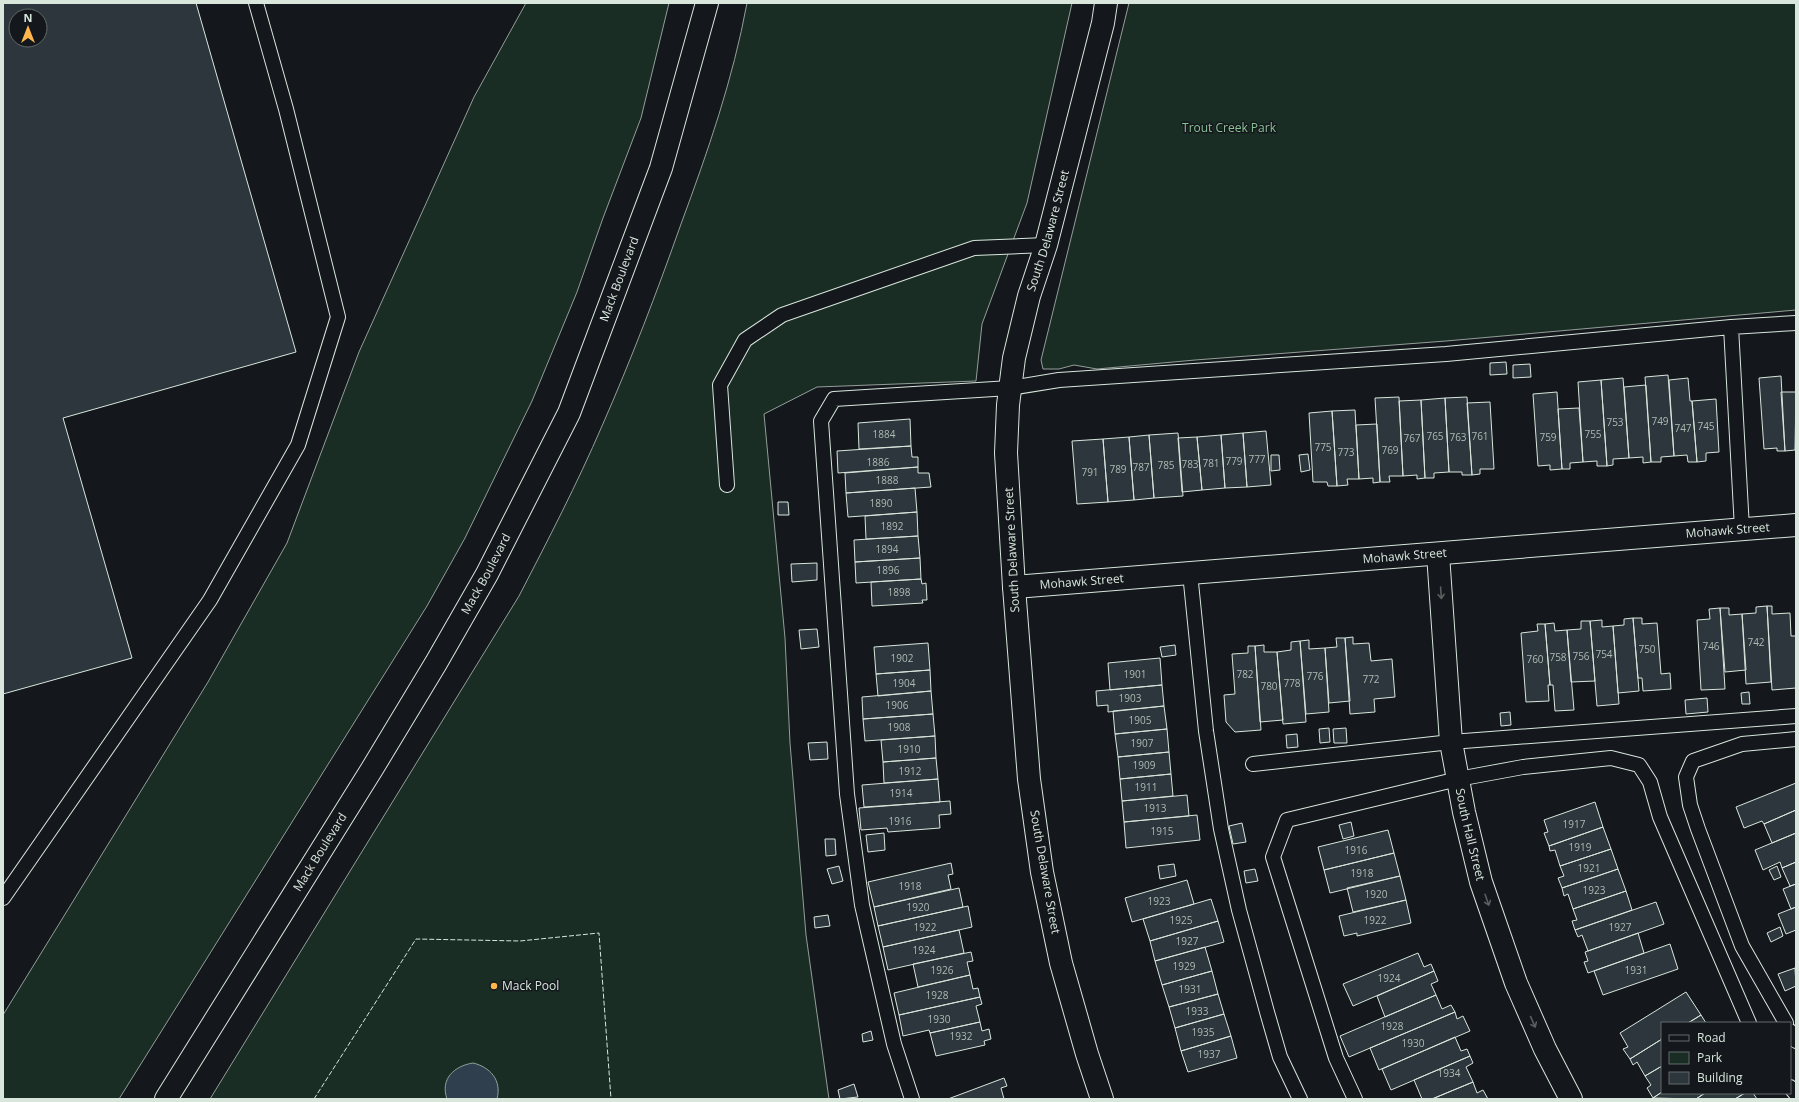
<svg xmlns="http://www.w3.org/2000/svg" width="1799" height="1102" font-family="'Open Sans',sans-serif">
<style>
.green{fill:#1a2d24;stroke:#939e99}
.water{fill:#2f3f4d;stroke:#939e99}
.building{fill:#2c363c;stroke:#d8e6dc;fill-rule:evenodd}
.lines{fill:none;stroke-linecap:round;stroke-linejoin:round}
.service-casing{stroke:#d8e6dc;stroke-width:16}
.minor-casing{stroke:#d8e6dc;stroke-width:24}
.secondary-casing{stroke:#d8e6dc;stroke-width:24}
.service{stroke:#14181c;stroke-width:14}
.minor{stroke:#14181c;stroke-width:22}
.secondary{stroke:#14181c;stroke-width:22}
.fence{stroke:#d8e6dc;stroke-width:1;stroke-dasharray:5 2;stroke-linecap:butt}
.oneway{stroke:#59605f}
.poi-dot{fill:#ffb74d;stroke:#14181c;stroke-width:1.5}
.labels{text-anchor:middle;stroke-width:3;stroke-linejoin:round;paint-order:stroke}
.number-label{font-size:10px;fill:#adbab4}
.park-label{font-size:12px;fill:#8ac095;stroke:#14181c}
.street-label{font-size:12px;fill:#d8e6dc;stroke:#14181c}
.poi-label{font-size:12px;fill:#d8e6dc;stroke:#14181c;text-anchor:start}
</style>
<rect width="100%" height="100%" fill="#14181c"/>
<path class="green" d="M526 3H669L641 118 603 218 577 292 532 401 465 538 427 606 119 1099H3V1015L208 682 287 543 359 352 474 97Z
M747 3H1072L1027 203 982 324 976 381 817 387 764 414 785 638 790 743 806 935 829 1099H210L519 596C548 540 577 484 602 426 631 360 657 292 681 224 708 151 733 79 747 3Z
M1129 3H1796V310L1446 341 1195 360 1097 369 1074 365 1059 369H1043L1041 360Z"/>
<path class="water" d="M473 1063C490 1067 502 1080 497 1099H447C440 1079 454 1066 473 1063Z"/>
<path class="building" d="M3 3H196L296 352 63 418 132 658 3 694ZM16 16H40V40H16Z
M1506 362 1507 374 1490 375V363Z
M1530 364 1531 377 1513 378V365Z
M1668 375 1674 456 1661 457V462H1651L1645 377Z
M1781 376 1785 451H1777V448L1764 449 1759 378Z
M1623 378 1629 458 1613 459V465L1607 466 1601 380Z
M1688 378 1690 401H1692L1697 462H1688L1687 455 1674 456 1669 380Z
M1601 380 1607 466H1597V461L1583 462 1578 382Z
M1646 385 1651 462 1643 463V457L1629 458 1624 387Z
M1557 392 1562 469 1550 470V465L1538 466 1533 394Z
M1781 392H1796L1795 450 1785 451Z
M1399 397 1403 476H1389L1390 482H1380L1375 398Z
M1467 397 1472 475H1462V472H1449L1445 398Z
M1445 398 1449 472 1434 473V478H1425L1421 400Z
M1716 399 1719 452 1706 453V461L1697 462 1692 401Z
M1421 400 1425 478 1417 479V475L1403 476 1399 401Z
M1490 402 1494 469H1480V474L1472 475 1467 403Z
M1579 408 1583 462 1570 463V469H1562L1558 409Z
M1355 410 1359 479H1347L1348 485 1337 486 1332 411Z
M1332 411 1337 486H1328L1327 482H1313L1309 413Z
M910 419 911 446 859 449 858 423Z
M1377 424 1380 482 1373 483V478L1359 479 1356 425Z
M1266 431 1271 485 1247 487 1243 433Z
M1178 433 1183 496 1154 498 1149 435Z
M1243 433 1247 487 1225 488 1221 435Z
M1149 435 1154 498 1134 500 1129 437Z
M1221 435 1225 488 1202 490 1197 437Z
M1129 437 1134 500 1108 502 1103 439Z
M1197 437 1202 490 1182 492 1178 438Z
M1103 439 1108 502 1077 504 1072 441Z
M911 446 912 457H918V467L838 473 837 451Z
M1308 454 1310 470 1301 472 1299 455Z
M1271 455H1279L1280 470 1271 471Z
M918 467V473H929L931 487 846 493 845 473Z
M915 488 917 512 848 517 846 493Z
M778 502H788L789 515H778Z
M917 512 918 536 866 539 865 516Z
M918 536 920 558 855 562 854 540Z
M920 558 921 579 856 583 855 562Z
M817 563V580L792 582 791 564Z
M921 579 922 584 926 583 927 600H922L923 603 872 606 871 582Z
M1767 606 1771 682 1746 684 1742 614 1756 613V607Z
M1767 606H1772V614L1790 613 1791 636H1796V688L1772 690Z
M1720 608H1729V615L1742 614 1746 670 1725 672Z
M1720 608 1725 689 1701 690 1697 620 1710 619 1709 609Z
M1633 618 1639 691 1618 693 1613 626 1624 625V619Z
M1633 618H1642V624L1657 623 1661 674 1670 673 1671 689 1643 691 1642 678H1638Z
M1602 620V627L1613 626 1619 704 1597 706 1590 621Z
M1581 621H1590L1595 681 1571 682 1567 630 1581 629Z
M1554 623 1555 631 1567 630 1574 710 1555 711 1553 685H1550L1545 624Z
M1537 624H1545L1550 685H1548L1549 701 1526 702 1521 633 1538 631Z
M817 629 819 647 801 649 799 630Z
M1353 637V644L1369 643 1371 661 1392 659 1395 697 1374 699 1375 712 1350 714 1345 638Z
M1336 638H1345L1350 701 1329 703 1325 648 1337 647Z
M1309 640V649L1325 648 1329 712 1306 714 1300 641Z
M1300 641 1306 722 1283 724 1277 652 1291 650V642Z
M928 643 930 670 876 674 874 647Z
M1175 645 1176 655 1162 657 1160 647Z
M1264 645V652H1277L1283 720 1260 722 1255 646Z
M1248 646H1255L1261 730 1235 732 1226 722 1224 695 1235 694 1232 654 1248 653Z
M1160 658 1162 685 1110 690 1108 663Z
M930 670 931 691 878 696 876 674Z
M1162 685 1164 706 1108 712V705L1097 706 1096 691Z
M931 691 933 714 863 719 862 697Z
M1749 692 1750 704H1742L1741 693Z
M1707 698 1708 712 1686 714 1685 700Z
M1164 706 1167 729 1115 734 1113 711Z
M1510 712 1511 725 1501 726 1500 713Z
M933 714 935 736 865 741 863 719Z
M1329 728 1330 742 1320 743 1319 729Z
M1346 728 1347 743H1334L1333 729Z
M1167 729 1169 752 1118 757 1115 734Z
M1297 734 1298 747 1287 748 1286 735Z
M935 736 936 758 883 762 881 740Z
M827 742 828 759 810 760 808 743Z
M1169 752 1171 774 1120 779 1118 757Z
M936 758 938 779 884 783 883 762Z
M1171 774 1173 796 1122 801 1120 779Z
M938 779 940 802 864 807 862 785Z
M1796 783V810L1764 824 1762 821 1744 828 1736 807Z
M1187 795 1189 816 1124 822 1122 801Z
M950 801 951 814 939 815 940 828 888 832 887 828 861 830 859 808Z
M1595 802 1603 827 1549 846 1544 833 1548 832 1544 820Z
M1796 810V833L1772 843 1764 824Z
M1197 815 1200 840 1126 848 1124 822Z
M1351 822 1354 836 1343 839 1339 825Z
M1242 823 1246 842 1233 844 1229 826Z
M1603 827 1611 849 1560 866 1555 850 1550 851 1549 846Z
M1388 830 1394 853 1324 870 1318 847Z
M884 833 885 850 868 852 866 835Z
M1796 833V862L1782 868 1780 862 1763 870 1755 850Z
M825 839H835L836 855 826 856Z
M1611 849 1618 869 1562 888 1558 878 1564 876 1560 866Z
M1394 853 1400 876 1330 893 1324 870Z
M1796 862V884L1790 886 1782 868Z
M951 863 953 874 948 875 951 889 874 907 868 882Z
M1174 864 1176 876 1160 879 1158 866Z
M839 866 843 881 832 884 827 869Z
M1777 866 1781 877 1774 880 1769 870Z
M1255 869 1258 881 1246 883 1244 871Z
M1618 869 1626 891 1573 909 1568 894 1564 896 1562 888Z
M1400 876 1406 900 1353 912 1347 888Z
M1187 880 1194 904 1132 922 1125 898Z
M1796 884V907L1791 909 1783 889Z
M959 888 963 907 878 926 874 907Z
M1626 891 1632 910 1575 930 1572 921 1577 920 1573 909Z
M1211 899 1218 921 1150 941 1143 919Z
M1406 900 1411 923 1357 936V933L1344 936 1339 916Z
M1656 902 1664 924 1588 951 1582 935 1578 937 1575 930Z
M968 906 972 927 883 947 878 926Z
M1796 907V930L1786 934 1778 914Z
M828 915 830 926 815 928 814 917Z
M1218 921 1224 942 1155 961 1150 941Z
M1780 927 1783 936 1771 942 1767 933Z
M959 930 964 953 888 970 883 947Z
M1638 933 1644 953 1588 973 1584 962 1588 961 1585 952Z
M1670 944 1678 969 1603 995 1594 971Z
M1205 947 1212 971 1162 985 1155 961Z
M971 952 973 961 967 962 970 975 918 987 913 964Z
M1418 953 1424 967 1431 964 1434 971 1353 1006 1343 984Z
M1795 968 1796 986 1785 991 1778 974Z
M1212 971 1218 994 1169 1007 1162 985Z
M1434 971 1438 981 1431 984 1436 995 1385 1017 1377 996Z
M970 975 973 989 978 988 980 997 899 1015 894 993Z
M1686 992 1701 1015 1688 1023H1662V1039L1630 1059 1623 1049 1628 1047 1620 1033Z
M1218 994 1224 1014 1175 1028 1169 1007Z
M1436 995 1442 1009 1451 1005 1455 1012 1349 1057 1340 1036Z
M980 997 982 1004 976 1006 980 1022 930 1033 929 1030 903 1036 899 1015Z
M1455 1012 1457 1019 1463 1016 1470 1031 1379 1070 1370 1048Z
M1224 1014 1231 1036 1181 1051 1175 1028Z
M1701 1015 1706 1023H1688Z
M980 1022 982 1031 989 1029 991 1039 984 1041 985 1045 936 1056 930 1033Z
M871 1031 873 1040 863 1042 862 1034Z
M1231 1036 1237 1058 1188 1072 1181 1051Z
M1455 1037 1461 1051 1467 1049 1470 1056 1391 1090 1382 1069Z
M1662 1039V1066L1645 1076 1637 1062 1633 1065 1630 1059Z
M1470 1056 1473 1063 1466 1067 1473 1082 1432 1099H1422L1414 1080Z
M1662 1066V1092L1653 1098 1647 1088 1651 1085 1645 1076Z
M1004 1078 1007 1086 1001 1088 1004 1099H948Z
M1473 1082 1477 1093 1483 1090 1488 1099H1432Z
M854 1084 858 1097 840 1099 838 1090Z
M1662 1092V1093H1705L1696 1099 1653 1098Z
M1705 1093H1745L1735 1099H1696Z
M1745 1093H1753L1757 1099H1735Z"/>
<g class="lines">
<g class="service-casing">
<path id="service" d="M1731 327 1742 529
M727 485 720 385 745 340 782 315 974 248 1046 245
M1190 573 1206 731 1221 829 1239 910 1267 1012 1280 1057 1300 1099
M1253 764 1451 742 1796 716
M3 898 210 600 298 445 338 317 286 109 256 3
M1786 1023 1742 946 1698 829 1690 805 1686 777 1693 761 1742 744 1796 739
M1790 1031 1796 1041
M1790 1087 1796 1094
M912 1099 894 1044 862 905 847 794 821 421 834 399 1010 388 1059 380 1446 354 1731 327 1796 323
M1355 1099 1336 1058 1273 857 1287 820 1458 779 1523 767 1611 758 1639 765 1650 782 1660 817 1749 1023"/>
</g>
<g class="minor-casing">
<g id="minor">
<path id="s1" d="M1438 554 1451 742 1464 812 1481 882 1516 983 1545 1049 1571 1099"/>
<path id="s2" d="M1014 587 1796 525"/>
<path id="s3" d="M1102 1099 1087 1054 1061 963 1042 872 1029 779 1014 587 1006 453 1008 405 1014 358 1029 296 1046 245 1103 23 1106 3"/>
</g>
</g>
<g class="secondary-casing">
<g id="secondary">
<path id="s4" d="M166 1099 372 769 436 663 487 574 569 413 661 168 707 3"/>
</g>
</g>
<use href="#service" class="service"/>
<use href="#minor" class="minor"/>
<use href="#secondary" class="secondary"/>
<path class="fence" d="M314 1099 416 939 520 941 599 933 611 1099"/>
</g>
<defs><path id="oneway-shaft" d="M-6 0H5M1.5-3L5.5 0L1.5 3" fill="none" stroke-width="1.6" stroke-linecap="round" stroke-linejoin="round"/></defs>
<g class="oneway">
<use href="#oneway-shaft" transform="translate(1441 593) rotate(86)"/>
<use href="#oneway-shaft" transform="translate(1487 900) rotate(71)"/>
<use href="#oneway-shaft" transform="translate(1533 1022) rotate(66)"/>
</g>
<circle class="poi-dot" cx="494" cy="986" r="4"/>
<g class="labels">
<g class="number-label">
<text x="1660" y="425">749</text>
<text x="1615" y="426">753</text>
<text x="1706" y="430">745</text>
<text x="1683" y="432">747</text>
<text x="884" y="438">1884</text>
<text x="1593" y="438">755</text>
<text x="1435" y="440">765</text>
<text x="1480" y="440">761</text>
<text x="1458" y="441">763</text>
<text x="1548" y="441">759</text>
<text x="1412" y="442">767</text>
<text x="1323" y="451">775</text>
<text x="1390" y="454">769</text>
<text x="1346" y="456">773</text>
<text x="1257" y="463">777</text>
<text x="1234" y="465">779</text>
<text x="878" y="466">1886</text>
<text x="1211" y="467">781</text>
<text x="1190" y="468">783</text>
<text x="1166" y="469">785</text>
<text x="1141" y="471">787</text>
<text x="1118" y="473">789</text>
<text x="1090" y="476">791</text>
<text x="887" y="484">1888</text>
<text x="881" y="507">1890</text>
<text x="892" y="530">1892</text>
<text x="887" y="553">1894</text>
<text x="888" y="574">1896</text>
<text x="899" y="596">1898</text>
<text x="1756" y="646">742</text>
<text x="1711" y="650">746</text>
<text x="1647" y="653">750</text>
<text x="1604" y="658">754</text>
<text x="1581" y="660">756</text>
<text x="1558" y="661">758</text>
<text x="902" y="662">1902</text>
<text x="1535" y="663">760</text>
<text x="1135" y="678">1901</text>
<text x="1245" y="678">782</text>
<text x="1315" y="680">776</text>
<text x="1371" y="683">772</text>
<text x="904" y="687">1904</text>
<text x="1292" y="687">778</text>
<text x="1269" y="690">780</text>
<text x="1130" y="702">1903</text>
<text x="897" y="709">1906</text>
<text x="1140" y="724">1905</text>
<text x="899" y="731">1908</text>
<text x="1142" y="747">1907</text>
<text x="909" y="753">1910</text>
<text x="1144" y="769">1909</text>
<text x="910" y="775">1912</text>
<text x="1146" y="791">1911</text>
<text x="901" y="797">1914</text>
<text x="1155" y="812">1913</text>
<text x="900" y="825">1916</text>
<text x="1574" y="828">1917</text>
<text x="1162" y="835">1915</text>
<text x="1580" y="851">1919</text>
<text x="1356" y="854">1916</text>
<text x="1589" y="872">1921</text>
<text x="1362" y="877">1918</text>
<text x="910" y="890">1918</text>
<text x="1594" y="894">1923</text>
<text x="1376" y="898">1920</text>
<text x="1159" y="905">1923</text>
<text x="918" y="911">1920</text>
<text x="1181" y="924">1925</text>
<text x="1375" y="924">1922</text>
<text x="925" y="931">1922</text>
<text x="1620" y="931">1927</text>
<text x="1187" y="945">1927</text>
<text x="924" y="954">1924</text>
<text x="1184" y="970">1929</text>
<text x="942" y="974">1926</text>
<text x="1636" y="974">1931</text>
<text x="1389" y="982">1924</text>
<text x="1190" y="993">1931</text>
<text x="937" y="999">1928</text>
<text x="1197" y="1015">1933</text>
<text x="939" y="1023">1930</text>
<text x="1392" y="1030">1928</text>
<text x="1203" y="1036">1935</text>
<text x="961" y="1040">1932</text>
<text x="1413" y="1047">1930</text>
<text x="1209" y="1058">1937</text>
<text x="1449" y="1077">1934</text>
</g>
<g class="park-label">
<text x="1229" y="132">Trout Creek Park</text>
</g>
<g class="street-label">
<text dy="4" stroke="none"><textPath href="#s3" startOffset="883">South Delaware Street</textPath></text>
<text dy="4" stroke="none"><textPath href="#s4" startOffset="939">Mack Boulevard</textPath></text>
<text dy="4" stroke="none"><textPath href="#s2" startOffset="716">Mohawk Street</textPath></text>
<text transform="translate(1012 550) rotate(-93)" y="4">South Delaware Street</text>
<text dy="4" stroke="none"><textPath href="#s2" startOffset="392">Mohawk Street</textPath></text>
<text dy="4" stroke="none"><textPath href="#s4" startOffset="615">Mack Boulevard</textPath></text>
<text dy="4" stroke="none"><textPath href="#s2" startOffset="68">Mohawk Street</textPath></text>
<text dy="4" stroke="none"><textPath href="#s1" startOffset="283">South Hall Street</textPath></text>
<text dy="4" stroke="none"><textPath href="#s4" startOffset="291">Mack Boulevard</textPath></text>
<text transform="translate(1045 872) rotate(80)" y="4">South Delaware Street</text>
</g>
<g class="poi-label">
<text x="502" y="990">Mack Pool</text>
</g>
</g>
<rect width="1799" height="1102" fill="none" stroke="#d8e6dc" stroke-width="8"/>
<rect x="1661" y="1022" width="130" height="72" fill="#14181c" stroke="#626a69"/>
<rect x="1669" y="1035" width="20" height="6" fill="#14181c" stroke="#626a69"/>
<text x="1697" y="1042" font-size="12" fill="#d8e6dc">Road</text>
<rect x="1669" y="1052" width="20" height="12" fill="#1a2d24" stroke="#626a69"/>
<text x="1697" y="1062" font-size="12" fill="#d8e6dc">Park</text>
<rect x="1669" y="1072" width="20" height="12" fill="#2c363c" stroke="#626a69"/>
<text x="1697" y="1082" font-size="12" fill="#d8e6dc">Building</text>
<g transform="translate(28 28)"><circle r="19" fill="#14181c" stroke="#626a69"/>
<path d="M0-3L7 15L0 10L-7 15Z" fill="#ffb74d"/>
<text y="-6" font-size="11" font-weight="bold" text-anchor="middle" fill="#d8e6dc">N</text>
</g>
</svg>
